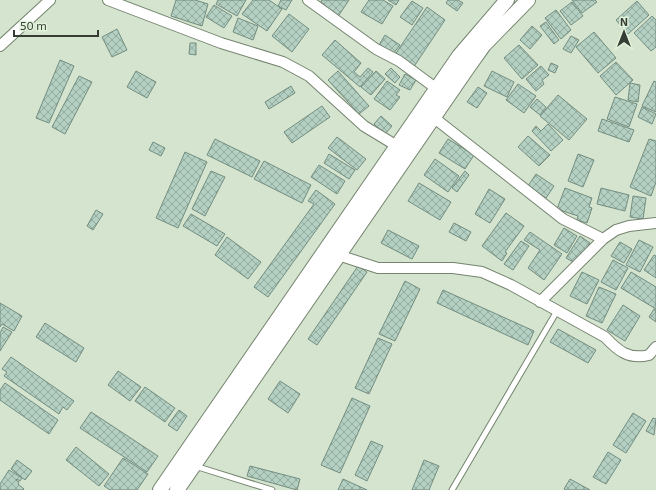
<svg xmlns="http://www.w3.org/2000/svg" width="656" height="490" viewBox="0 0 656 490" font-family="'Exo 2',sans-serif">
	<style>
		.building { fill: url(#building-cross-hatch); stroke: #738d80 }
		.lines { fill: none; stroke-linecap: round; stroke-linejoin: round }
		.service-casing { stroke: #75846f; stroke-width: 7 }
		.minor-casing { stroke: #75846f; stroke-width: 12 }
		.secondary-casing { stroke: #75846f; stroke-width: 16 }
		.service { stroke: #fff; stroke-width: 5 }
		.minor { stroke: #fff; stroke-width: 10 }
		.secondary { stroke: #fff; stroke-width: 14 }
	</style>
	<defs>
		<pattern id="building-cross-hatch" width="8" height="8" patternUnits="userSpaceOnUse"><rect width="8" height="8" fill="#b4d0c2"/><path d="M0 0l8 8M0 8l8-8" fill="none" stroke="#93aa9e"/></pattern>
	</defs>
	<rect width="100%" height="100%" fill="#d4e4ce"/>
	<path class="building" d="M176 0H195L208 4 202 26 171 16Z
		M218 0H246L237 16 216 4Z
		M253 0H269L282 9 267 31 242 14Z
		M281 0H292L286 10 278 6Z
		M322 0H349L337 18 318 6Z
		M369 0H383L393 6 382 24 361 12Z
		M388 0H399L396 5Z
		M448 0H458L463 3 457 11 446 3Z
		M572 0H595L597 2 582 13Z
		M412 1 423 8 412 25 400 17Z
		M637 1 649 15 628 34 616 20Z
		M572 2 583 16 571 25 560 11Z
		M214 5 232 16 224 28 206 17Z
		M427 7 445 20 413 68 394 56Z
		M556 10 571 30 561 39 545 18Z
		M289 14 309 29 292 52 272 36Z
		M652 16 656 20V47L651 51 634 33Z
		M238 18 258 26 253 40 233 32Z
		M546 22 559 40 554 44 540 26Z
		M532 26 542 35 530 49 520 40Z
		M117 29 127 50 112 57 102 37Z
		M594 32 616 58 598 73 576 47Z
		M385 35 400 45 393 54 379 45Z
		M571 36 579 40 571 53 563 49Z
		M335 40 361 63 354 72 360 77 368 68 373 72 360 87 322 55Z
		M190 43H196V55L189 54Z
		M519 45 538 65 522 79 504 58Z
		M60 60 74 66 49 123 36 118Z
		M616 62 633 80 616 95 600 76Z
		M551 63 558 66 555 73 548 70Z
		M541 66 549 75 542 80 544 84 536 91 526 79Z
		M391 68 400 77 395 83 385 74Z
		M136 71 156 82 147 98 127 87Z
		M338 71 369 106 359 114 328 80Z
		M376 71 385 79 371 95 361 87Z
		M492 71 514 82 507 97 484 86Z
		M405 74 416 80 410 90 399 85Z
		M79 76 92 82 65 134 52 127Z
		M387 81 400 90 396 95 400 97 390 110 374 99Z
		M654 81 656 82V112L642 106Z
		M630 83 640 85 638 102 628 100Z
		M518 84 536 96 524 113 506 100Z
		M291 86 295 93 269 109 265 102Z
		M478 87 487 93 477 108 467 102Z
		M558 95 587 119 569 140 540 116Z
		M615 97 637 104 629 127 607 119Z
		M537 99 546 107 540 115 530 107Z
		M322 106 330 117 292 143 284 132Z
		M642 107 656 114 652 124 638 117Z
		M381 116 392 126 385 134 374 124Z
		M602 119 634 130 629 142 598 131Z
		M548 124 563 140 551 151 532 131 536 126 541 131Z
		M528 136 550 155 539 166 518 147Z
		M337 137 366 159 357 170 328 148Z
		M215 139 260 161 252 177 207 155Z
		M448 139 474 155 465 169 439 153Z
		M649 139 656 141V182L651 196 630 187Z
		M153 142 165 148 161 156 149 150Z
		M185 152 207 162 178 228 156 218Z
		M329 154 355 170 349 179 324 163Z
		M578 154 594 160 583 187 568 181Z
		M435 159 459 176 448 192 424 175Z
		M264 161 311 185 302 203 254 179Z
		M319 165 345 181 337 194 311 177Z
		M211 171 225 177 205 216 192 209Z
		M465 171 469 175 457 192 452 188Z
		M536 174 554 186 546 198 528 186Z
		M419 183 451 202 440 220 408 201Z
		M565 188 592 198 589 207 592 208 587 223 577 220 578 216 557 209Z
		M601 188 629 195 625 211 597 204Z
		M489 189 505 199 490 223 475 214Z
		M316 190 335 204 268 297 254 287 314 204 308 201Z
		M633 196 646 198 643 219 630 217Z
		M96 210 103 214 93 230 87 226Z
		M506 213 524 226 505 252 507 253 502 261 482 246Z
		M191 214 225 234 217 246 183 226Z
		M454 223 471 232 466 241 449 232Z
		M564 228 577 236 567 253 554 245Z
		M388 230 419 246 412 259 381 243Z
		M530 232 562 254 544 280 528 268 540 250 524 240Z
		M580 236 590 243 577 264 566 258Z
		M227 237 261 262 248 279 215 255Z
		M639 240 653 247 640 272 626 265Z
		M521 241 529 246 513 270 504 264Z
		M620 242 632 249 624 263 611 256Z
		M654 255 656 256V278L644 270Z
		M613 260 628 268 616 290 601 282Z
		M358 266 367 272 317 345 308 339Z
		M582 272 599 280 587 304 570 296Z
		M631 272 656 287V309L621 288Z
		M405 281 420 289 395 341 379 334Z
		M599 287 616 294 602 323 586 316Z
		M443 290 534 331 528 345 437 303Z
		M0 303 22 316 14 331 2 324 0 327Z
		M623 305 640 316 625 341 607 330Z
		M654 309 656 310V322L649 317Z
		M45 323 84 348 76 362 36 337Z
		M3 327 12 332 0 351V333Z
		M558 329 596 350 588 363 550 342Z
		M378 338 392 344 369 394 355 388Z
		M11 357 74 401 67 410 63 407 59 414 4 376 7 372 2 369Z
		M118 371 141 387 130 401 108 385Z
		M280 381 300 394 288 413 268 399Z
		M5 383 58 420 49 434 0 400V390Z
		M145 387 175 408 165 422 135 401Z
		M352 398 370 406 340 473 321 465Z
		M179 410 187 416 177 431 168 425Z
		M91 412 158 456 147 472 80 428Z
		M633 413 646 421 626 453 613 445Z
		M653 418 656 419 654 435 646 431Z
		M371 441 383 446 367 481 355 475Z
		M76 447 109 474 99 486 66 460Z
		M608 452 621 460 606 484 593 477Z
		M123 458 148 474 137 490H110L104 486Z
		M17 460 32 471 25 480 11 469Z
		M424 460 439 466 429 490H412Z
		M250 466 300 479 297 490 247 476Z
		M9 470 22 478 20 481 17 479 16 480 19 482 18 484 24 489 23 490H0V484Z
		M343 479 367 490H338Z
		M570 479 590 490H566L564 489Z"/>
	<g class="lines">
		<defs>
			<path id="service" d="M195 466 272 490
				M452 490 557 311"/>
			<path id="minor" d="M108 0 221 43 283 62 309 76 364 126 397 146
				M308 0 376 49 399 61 437 89
				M0 46 50 0
				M433 117 563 219 603 239
				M338 255 378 268H453L482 272 511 285 605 337C618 351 629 360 649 355L656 347
				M540 302 603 239 616 230 629 226 656 223"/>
			<path id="secondary" d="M160 490 459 56 507 0
				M177 490 469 66 484 45 528 0"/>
		</defs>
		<use href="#service" class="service-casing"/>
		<use href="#minor" class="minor-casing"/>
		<use href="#secondary" class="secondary-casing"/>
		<use href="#service" class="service"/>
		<use href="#minor" class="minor"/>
		<use href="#secondary" class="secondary"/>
	</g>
	<g transform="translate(624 32)" stroke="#e1f2db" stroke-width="3" paint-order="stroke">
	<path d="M0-3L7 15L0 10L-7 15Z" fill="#363d34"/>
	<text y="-6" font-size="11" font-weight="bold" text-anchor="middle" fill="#363d34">N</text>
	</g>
	<path d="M14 30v6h84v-6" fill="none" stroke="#363d34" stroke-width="2"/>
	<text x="20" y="30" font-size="12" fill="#363d34" stroke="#e1f2db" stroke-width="3" paint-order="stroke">50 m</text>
</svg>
